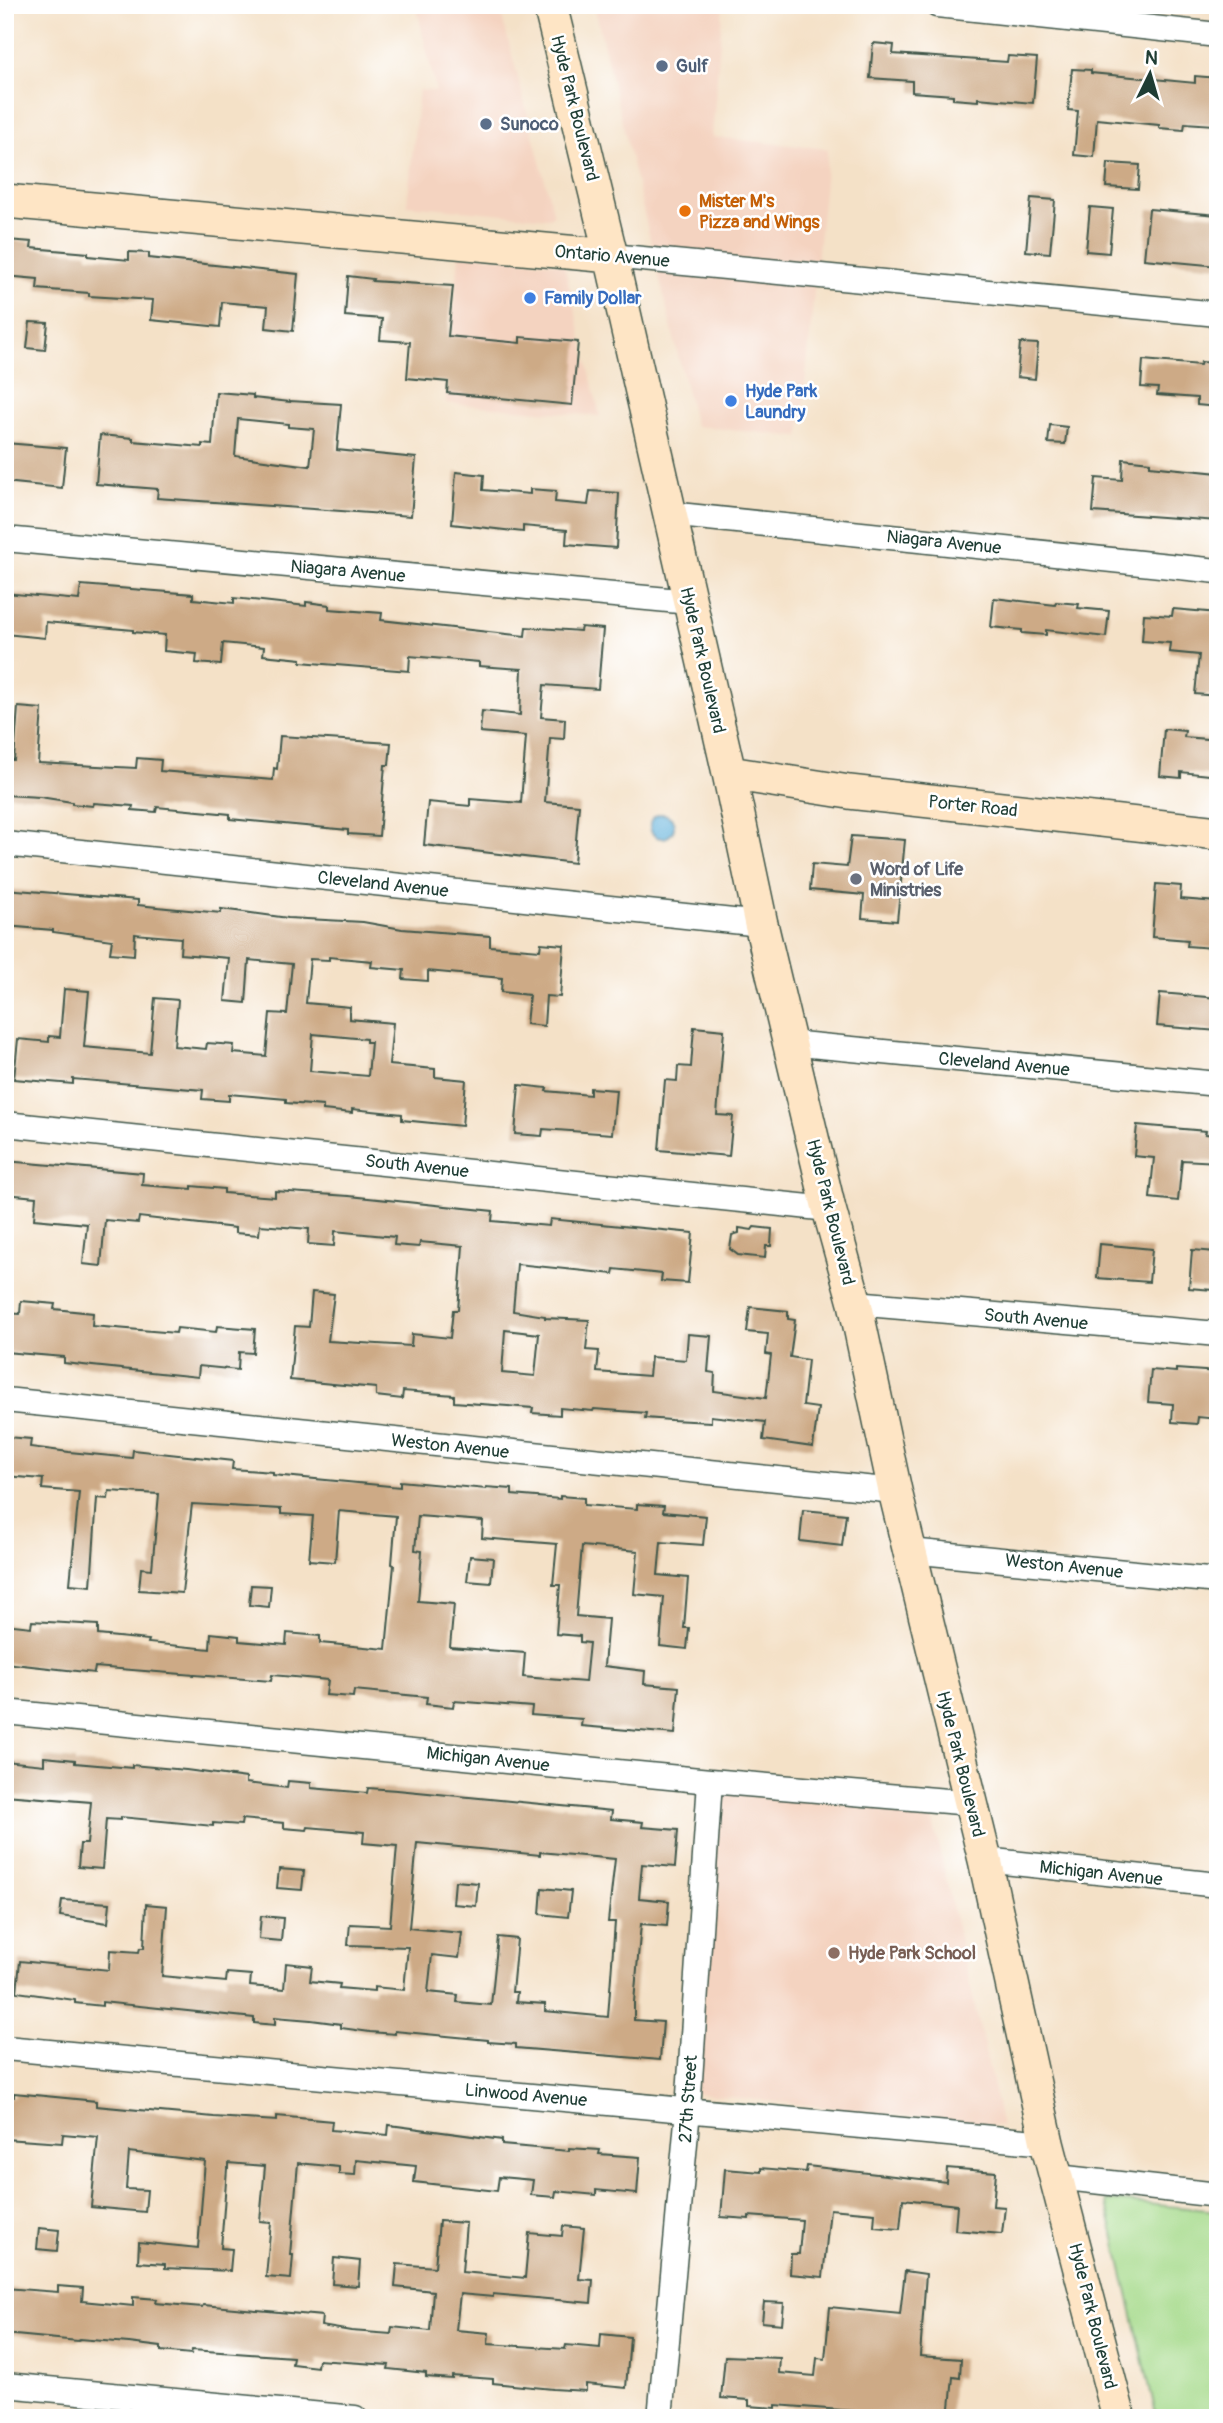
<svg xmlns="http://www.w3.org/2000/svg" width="1223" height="2423" viewBox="0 0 1223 2423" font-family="Pangolin,sans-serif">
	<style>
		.built { fill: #f4d3c0 }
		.green { fill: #a5da8a; stroke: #628c5f; stroke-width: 2 }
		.water { fill: #5fb0da; stroke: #3f7687; stroke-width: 2 }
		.building { fill: #cdaa86; fill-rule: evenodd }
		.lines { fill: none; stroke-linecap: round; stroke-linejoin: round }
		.street-casing { stroke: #3f564a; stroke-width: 27 }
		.secondary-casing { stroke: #3f564a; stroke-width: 36 }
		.street { stroke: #fff; stroke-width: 24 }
		.secondary { stroke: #fee5c5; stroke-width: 33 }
		.service-dot { fill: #5c6f8a; stroke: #fff; stroke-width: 2.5 }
		.food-dot { fill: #e8710a; stroke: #fff; stroke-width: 2.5 }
		.shop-dot { fill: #3f7fe0; stroke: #fff; stroke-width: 2.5 }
		.worship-dot { fill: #6b7280; stroke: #fff; stroke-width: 2.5 }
		.education-dot { fill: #8d6e63; stroke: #fff; stroke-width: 2.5 }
		.labels { text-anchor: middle; stroke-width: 5; stroke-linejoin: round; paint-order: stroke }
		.service-label { font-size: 18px; font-weight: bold; fill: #4e5e75; stroke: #fff; text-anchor: start }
		.street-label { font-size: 18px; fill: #1f3d34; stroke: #fff }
		.food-label { font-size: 18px; font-weight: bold; fill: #c56008; stroke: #fff; text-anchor: start }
		.shop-label { font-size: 18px; font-weight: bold; fill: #366cbe; stroke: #fff; text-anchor: start }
		.worship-label { font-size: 18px; font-weight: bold; fill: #5b616d; stroke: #fff; text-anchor: start }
		.education-label { font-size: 18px; font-weight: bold; fill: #785e54; stroke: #fff; text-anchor: start }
	</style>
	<rect width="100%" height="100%" fill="#fff"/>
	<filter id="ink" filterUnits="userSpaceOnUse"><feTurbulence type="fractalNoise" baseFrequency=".0143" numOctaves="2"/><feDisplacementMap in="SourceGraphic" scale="14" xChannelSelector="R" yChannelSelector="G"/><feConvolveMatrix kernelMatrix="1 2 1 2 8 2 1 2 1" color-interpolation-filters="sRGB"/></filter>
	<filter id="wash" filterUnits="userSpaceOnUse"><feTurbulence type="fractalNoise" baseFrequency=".00686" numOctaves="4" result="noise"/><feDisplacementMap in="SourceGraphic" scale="28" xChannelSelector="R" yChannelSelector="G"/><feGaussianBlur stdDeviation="1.57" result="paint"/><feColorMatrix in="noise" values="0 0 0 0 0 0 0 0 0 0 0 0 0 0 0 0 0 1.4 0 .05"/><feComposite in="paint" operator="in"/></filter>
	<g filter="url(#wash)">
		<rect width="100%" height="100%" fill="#f4e1c7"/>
		<path class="built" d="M416 5H499L554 215 549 218 407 205 419 90 436 91Z
			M594 5H723L712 137 828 149 800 437 695 426Z
			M459 254 564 264 600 416 446 403Z
			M720 1793 931 1813 1002 2126 694 2093Z"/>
		<path class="green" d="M1106 2200 1218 2211V2418H1157Z"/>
		<path class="water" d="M650 826a12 12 0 1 1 24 0a12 12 0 1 1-24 0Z"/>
		<g id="blocks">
			<path class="building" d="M873 43 894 45 893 54 1007 62 1008 56 1037 58 1033 103 978 98V101L953 99V95L912 92V81L870 78Z
				M1072 69 1091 70V73L1195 83V76L1218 78 1214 125 1185 123 1184 130 1159 128V125L1097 119 1094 157 1074 155 1078 111 1068 110Z
				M1108 163 1140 165 1138 189 1106 187Z
				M1031 198 1055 200 1050 253 1026 251Z
				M1090 207 1113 209 1109 253 1086 251Z
				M1149 209 1218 215V266L1144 259Z
				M7 240 32 242 31 248 88 253V256L129 260V252L149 253V258L298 274 293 331 266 328 268 306 222 302 220 327 151 320 153 300 89 296V293L37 289 38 279 5 276Z
				M348 276 373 279 372 281 453 286 448 336 520 343V337L578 342 572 405 447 393 448 382 407 378 410 342 380 340 382 319 345 316Z
				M30 322 48 323 45 350 27 348Z
				M1020 343 1038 344 1035 379 1017 377Z
				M1143 360 1200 365 1201 362 1218 363V407L1197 405V398L1157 395 1158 388 1141 387Z
				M216 392 253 395V398L290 402V401L341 404 337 450 416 458 411 516 157 498 158 489 96 484 100 435 133 438V441L202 447V444L212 445ZM238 419 288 424V427L314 429 310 466 235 456Z
				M1050 425 1067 427 1065 444 1048 443Z
				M5 443 66 448 62 488 5 482Z
				M1123 459 1150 462V466L1218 473V521L1093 512 1096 478 1122 480Z
				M456 472 484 475 483 490 530 494V489L556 491 555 502 588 505 590 491 619 493 616 548 566 544 567 530 523 526V532L452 524Z
				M81 585 193 594V599L234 603V598L306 606V602L329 605V609L382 613 381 620 525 636 526 627 580 631 581 627 603 629 598 689 544 685 541 717 565 719 564 739 550 738 545 802 579 805 574 863 424 845 428 802 470 806V799L521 803 526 736 480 732 482 711 520 715 522 669 479 666V662L410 656 409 671 324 664 301 662V659L263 655 264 647 223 643 221 665 196 663 197 654 164 651 165 635 133 632V630L46 622 45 638 5 634V593L79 600Z
				M994 598 1055 605 1056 602 1079 604 1078 608 1109 611 1106 637 1046 630V635L1022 633V630L991 627Z
				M1173 609 1218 613 1217 696 1195 694 1199 655 1169 652 1170 643 1142 641 1144 614 1172 616Z
				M18 707 42 709 38 763 136 768 137 758 161 760 160 771 273 780 274 768 277 769 280 736 391 743 389 765H385L379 836 348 834V830L230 819V814L157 807 156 812 132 810 133 806 94 803 93 806 72 804V802L40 797 5 795 8 760H14Z
				M1164 729 1185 731 1184 737 1218 740V776L1181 772V778L1160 776Z
				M851 836 905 840 897 921 862 918 864 895 810 890 812 864 847 867Z
				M1156 884 1181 886 1180 899 1217 902 1213 948 1187 946 1188 940 1152 937Z
				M5 889 138 900V905L167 908 221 913V909L288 918 363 922 402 929 490 936V946L540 950 541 943 564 945 560 997 546 996 544 1026 526 1024 529 995 501 992 502 978 428 971V981L403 979 404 970 371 967 372 961 329 957V960L310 959 306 1003 350 1007 349 1019 393 1023 389 1065 435 1069V1077L466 1080 462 1126 402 1120V1114L352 1109V1113L323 1110V1106L286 1103V1099L229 1094V1101L202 1099 203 1090 73 1079V1084L14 1079 18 1039 49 1042V1036L60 1037 64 989 89 991 84 1047 150 1053 155 998 178 1000 174 1046 206 1049 207 1043 234 1045 233 1053 266 1056 270 1013 287 1014 292 964 249 960 246 1003 225 1001 229 958 180 954 181 938 135 934 134 955 110 953 112 940 53 932V930L5 926ZM313 1034 366 1039V1042H371L368 1076 310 1071Z
				M1160 993 1218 998V1031L1157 1026Z
				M694 1027 724 1030 717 1115 733 1116 729 1156 659 1150 665 1080 677 1081 678 1066 691 1067Z
				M519 1085 547 1088 546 1091 590 1095V1088L616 1090 612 1134 543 1129 542 1136 515 1134Z
				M1137 1125 1206 1131 1205 1134 1218 1135V1162L1182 1160 1178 1201 1150 1198 1154 1158 1134 1156Z
				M5 1161 143 1173 142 1185 192 1189V1186L224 1189V1193L275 1197V1191L349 1196 493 1211 492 1221 549 1226 550 1219 693 1233 688 1283 661 1281 662 1274 614 1269 613 1274 517 1264 513 1311 545 1316V1318L589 1320 586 1350 599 1351 597 1372 649 1376 651 1357 686 1360 688 1334 711 1336 708 1372 715 1373 714 1391 766 1398 771 1355 766 1354 768 1334 747 1332 750 1307 788 1311V1319L795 1320 790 1357 808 1360 803 1406 818 1408 813 1447 763 1440 765 1422 711 1416V1422L671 1420 645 1418 646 1413 594 1409 593 1411 560 1408V1415L532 1413 533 1408 454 1402V1395L403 1391 402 1399 376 1396V1388L290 1380 295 1326 309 1327 312 1292 334 1294 328 1341 411 1346 412 1334 450 1338 453 1310H458L463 1246 420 1242 419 1247 394 1245 395 1237 335 1231 334 1246 308 1244 309 1229 260 1225 259 1235 235 1233V1228L139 1217 138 1223 105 1220 101 1266 83 1264 87 1224 34 1219 36 1197 5 1194ZM505 1330 539 1334 535 1376 502 1373Z
				M754 1227 772 1229 771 1246H766L765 1258 738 1255 730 1249 732 1235 739 1233V1228L752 1230Z
				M1100 1244 1152 1249 1149 1282 1097 1278Z
				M1192 1250 1216 1252 1213 1290 1189 1288Z
				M21 1301 55 1304 54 1309 93 1313 92 1326 176 1333 177 1328 216 1332 217 1326 255 1329 253 1353 239 1352 238 1370 199 1366 198 1377 64 1363V1357L5 1352V1313L20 1314Z
				M1176 1369 1218 1372V1419L1198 1417 1197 1424 1172 1422 1173 1404 1148 1402 1151 1370 1176 1372Z
				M7 1437 31 1439 30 1447 69 1452 132 1458 133 1450 233 1461 232 1469 273 1472V1475L400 1487V1481L486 1489V1487L512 1489V1495L560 1499V1496L584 1498V1505L637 1509V1504L664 1506 663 1512 706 1516 703 1545 661 1542 658 1575 688 1578 684 1628H689L687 1649 660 1646 664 1597 634 1594 638 1551 582 1546 576 1616 608 1619 604 1666 645 1671 644 1684 679 1687 675 1734 581 1726 582 1719 531 1715 532 1707 454 1701 453 1707 426 1704 427 1697 354 1690 353 1697 326 1695 328 1680 272 1675 271 1681 95 1667 94 1673 5 1663V1624L31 1627 32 1621 98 1625V1635L149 1640 148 1643 210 1649 211 1633 239 1636V1641L286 1645 287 1633 320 1636V1643L386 1649 394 1565 392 1564 396 1516 339 1511 335 1562 309 1560 313 1516 281 1514V1509L192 1504 182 1593 139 1590 141 1568 152 1569 159 1494 109 1491 108 1499 97 1498 91 1586 70 1584 79 1492 42 1489 43 1479 5 1476ZM418 1516 483 1521 482 1538 557 1544 553 1585H560L556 1634 580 1636V1642L589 1643 585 1682 523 1677 525 1653 450 1647 454 1604 418 1601 422 1551 415 1550Z
				M803 1510 846 1514 842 1546 800 1541Z
				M470 1556 493 1558 491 1583 467 1581Z
				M251 1585 271 1586 269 1607 249 1605Z
				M44 1757 75 1760V1763L132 1768V1765L186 1770 246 1778V1783L287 1788 288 1781 311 1783V1788L367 1793 368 1788 397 1790 612 1811 611 1819 643 1822 642 1827 678 1830 675 1867 642 1864 639 1898 669 1901 667 1926 641 1924 634 2002V2020L663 2022 660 2060 516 2048V2044L488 2042V2040L395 2031V2034L370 2032 341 2028V2024L311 2020 275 2017V2025L254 2023V2018L102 2002V2006L75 2003V2000L17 1992 20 1961 109 1970 110 1950 139 1952 140 1948H144L146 1904 167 1906 162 1976 226 1982 227 1973 251 1975 250 1986 284 1989 286 1963 312 1966 310 1981 340 1984 339 1988 374 1991V1987L404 1990 408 1947 348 1945 350 1924 390 1926 397 1846 363 1843 364 1832 308 1827 307 1830 284 1828V1823L242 1819 241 1825 213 1823V1826L121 1817V1820L106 1819 102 1869 78 1867 80 1844H87L91 1802 5 1795V1761L44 1765ZM417 1843 540 1855V1852L615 1859 608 1922H615L608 2017 545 2011V2004L516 2002 517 1992H512L517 1939 498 1937 491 2005 457 2002 458 1995 428 1992 432 1955 459 1958 462 1933 409 1928Z
				M279 1869 304 1871 302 1890 277 1888Z
				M455 1881 478 1883 476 1906 453 1904Z
				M542 1888 571 1891 568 1917 540 1914Z
				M62 1900 110 1903 108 1923 60 1916Z
				M261 1916 283 1918 281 1941 259 1939Z
				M14 2093 96 2101V2106L214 2117 277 2121V2116L332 2121 331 2130 388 2135 389 2125 502 2140V2145L569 2151V2148L600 2150 599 2154 640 2157 637 2194 596 2190V2195L556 2191 555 2197 531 2195 533 2180 499 2177 497 2191 414 2182 416 2166 356 2160 355 2175 339 2174V2167L298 2163 290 2255H293L291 2279 266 2277 271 2222 260 2221 265 2166 229 2163V2168H227L221 2248 232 2249 230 2271 165 2268V2264L138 2262 139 2242 198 2248 205 2161 129 2152 126 2189 147 2190 145 2212 91 2207 98 2137 63 2134 62 2143 5 2139V2096L14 2097Z
				M807 2166 946 2182 947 2168 996 2172 993 2206 1005 2207 1002 2234 955 2230 957 2205 903 2199 900 2229 874 2227 875 2213 830 2209 823 2277 790 2274 791 2254H799L802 2220 749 2216V2219L721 2217 725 2169 761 2172V2168L806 2172Z
				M439 2221 466 2223 462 2272 525 2278 529 2233 562 2236 563 2226 584 2228 579 2279 593 2280 591 2303 493 2294V2297L460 2294 456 2330 489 2333 488 2344 565 2349 566 2345 600 2348 601 2334 630 2337 626 2388 586 2384V2391L553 2389 493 2383V2379L452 2376V2379L426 2377V2373L388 2369 389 2365 318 2360 317 2367 292 2364 293 2357 192 2350 191 2354 161 2351V2347L129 2343 79 2339 78 2341 5 2334V2288L58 2292V2286L83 2288 82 2301 133 2306V2297L157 2299 156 2303 202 2307 203 2305 322 2316 321 2326 351 2331 391 2334 392 2327 430 2331 433 2291 395 2287 397 2264 435 2267Z
				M39 2228 59 2230 57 2251 37 2249Z
				M334 2258 360 2261 358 2286 332 2284Z
				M905 2271 926 2274 920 2356 961 2359 960 2378 953 2377 949 2418 881 2414 880 2418 854 2416V2411L776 2405V2408L749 2406V2400L721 2398 725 2356 780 2358 779 2373 815 2376 817 2358 825 2359 830 2307 900 2314Z
				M764 2302 784 2303 782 2324 762 2322Z"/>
		</g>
	</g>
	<g filter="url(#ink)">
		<use href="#blocks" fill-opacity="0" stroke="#3f564a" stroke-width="2"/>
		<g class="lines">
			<defs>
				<path id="street" d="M937 5 1218 35
					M611 256 1218 314
					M669 514 1218 571
					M5 539 690 602
					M5 844 761 924
					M789 1043 1218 1084
					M5 1124 829 1209
					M855 1303 1218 1334
					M5 1400 895 1491
					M910 1551 1218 1581
					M5 1712 710 1781 971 1803
					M985 1860 1218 1885
					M5 2048 1047 2143
					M1057 2177 1218 2195
					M5 2385 355 2418
					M660 2418 688 2110 710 1781"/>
				<path id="secondary" d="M550 5 611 256 729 773 761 924 829 1209 855 1303 895 1491 985 1860 1047 2143 1119 2418
					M5 201 611 256
					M729 773 849 792 1218 833"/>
			</defs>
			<use href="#street" class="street-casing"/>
			<use href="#secondary" class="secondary-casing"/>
			<use href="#street" class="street"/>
			<use href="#secondary" class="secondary"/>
		</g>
	</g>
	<g class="service-dot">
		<circle cx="662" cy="66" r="7"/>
		<circle cx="486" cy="124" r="7"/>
	</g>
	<circle class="food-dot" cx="685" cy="211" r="7"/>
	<g class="shop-dot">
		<circle cx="530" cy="298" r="7"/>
		<circle cx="731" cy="401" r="7"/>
	</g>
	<circle class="worship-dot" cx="856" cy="879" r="7"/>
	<circle class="education-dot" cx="834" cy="1953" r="7"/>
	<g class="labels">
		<g class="service-label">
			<text x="676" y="72">Gulf</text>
			<text x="500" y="130">Sunoco</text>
		</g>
		<g class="street-label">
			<text transform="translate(575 108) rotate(76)" y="6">Hyde Park Boulevard</text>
			<text transform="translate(612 256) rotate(5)" y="6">Ontario Avenue</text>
			<text transform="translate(944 542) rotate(6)" y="6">Niagara Avenue</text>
			<text transform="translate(348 571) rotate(5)" y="6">Niagara Avenue</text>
			<text transform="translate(703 660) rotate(77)" y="6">Hyde Park Boulevard</text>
			<text transform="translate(973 806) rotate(6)" y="6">Porter Road</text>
			<text transform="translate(383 884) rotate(6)" y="6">Cleveland Avenue</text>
			<text transform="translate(1004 1064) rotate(5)" y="6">Cleveland Avenue</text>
			<text transform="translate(417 1166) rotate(6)" y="6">South Avenue</text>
			<text transform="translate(831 1212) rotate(76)" y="6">Hyde Park Boulevard</text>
			<text transform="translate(1036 1319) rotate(5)" y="6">South Avenue</text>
			<text transform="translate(450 1446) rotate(6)" y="6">Weston Avenue</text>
			<text transform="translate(1064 1566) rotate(6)" y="6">Weston Avenue</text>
			<text transform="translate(488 1759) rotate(6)" y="6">Michigan Avenue</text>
			<text transform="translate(961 1764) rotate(76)" y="6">Hyde Park Boulevard</text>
			<text transform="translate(1101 1873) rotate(6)" y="6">Michigan Avenue</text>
			<text transform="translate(526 2095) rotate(5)" y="6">Linwood Avenue</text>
			<text transform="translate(688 2099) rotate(-86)" y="6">27th Street</text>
			<text transform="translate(1093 2316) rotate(76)" y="6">Hyde Park Boulevard</text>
		</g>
		<g class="food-label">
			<text x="699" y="207">Mister M's<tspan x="699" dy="21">Pizza and Wings</tspan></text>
		</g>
		<g class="shop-label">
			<text x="544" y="304">Family Dollar</text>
			<text x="745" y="397">Hyde Park<tspan x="745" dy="21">Laundry</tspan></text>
		</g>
		<g class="worship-label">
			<text x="870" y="875">Word of Life<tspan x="870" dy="21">Ministries</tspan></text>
		</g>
		<g class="education-label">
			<text x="848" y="1959">Hyde Park School</text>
		</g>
	</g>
	<rect width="1223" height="2423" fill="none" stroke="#fff" stroke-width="28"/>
	<g transform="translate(1150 74) rotate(5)" stroke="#ffffff" stroke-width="5" paint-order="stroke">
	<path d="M0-5L12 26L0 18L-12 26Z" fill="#1f3d34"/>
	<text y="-10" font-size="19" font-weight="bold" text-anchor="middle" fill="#1f3d34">N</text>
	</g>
</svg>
